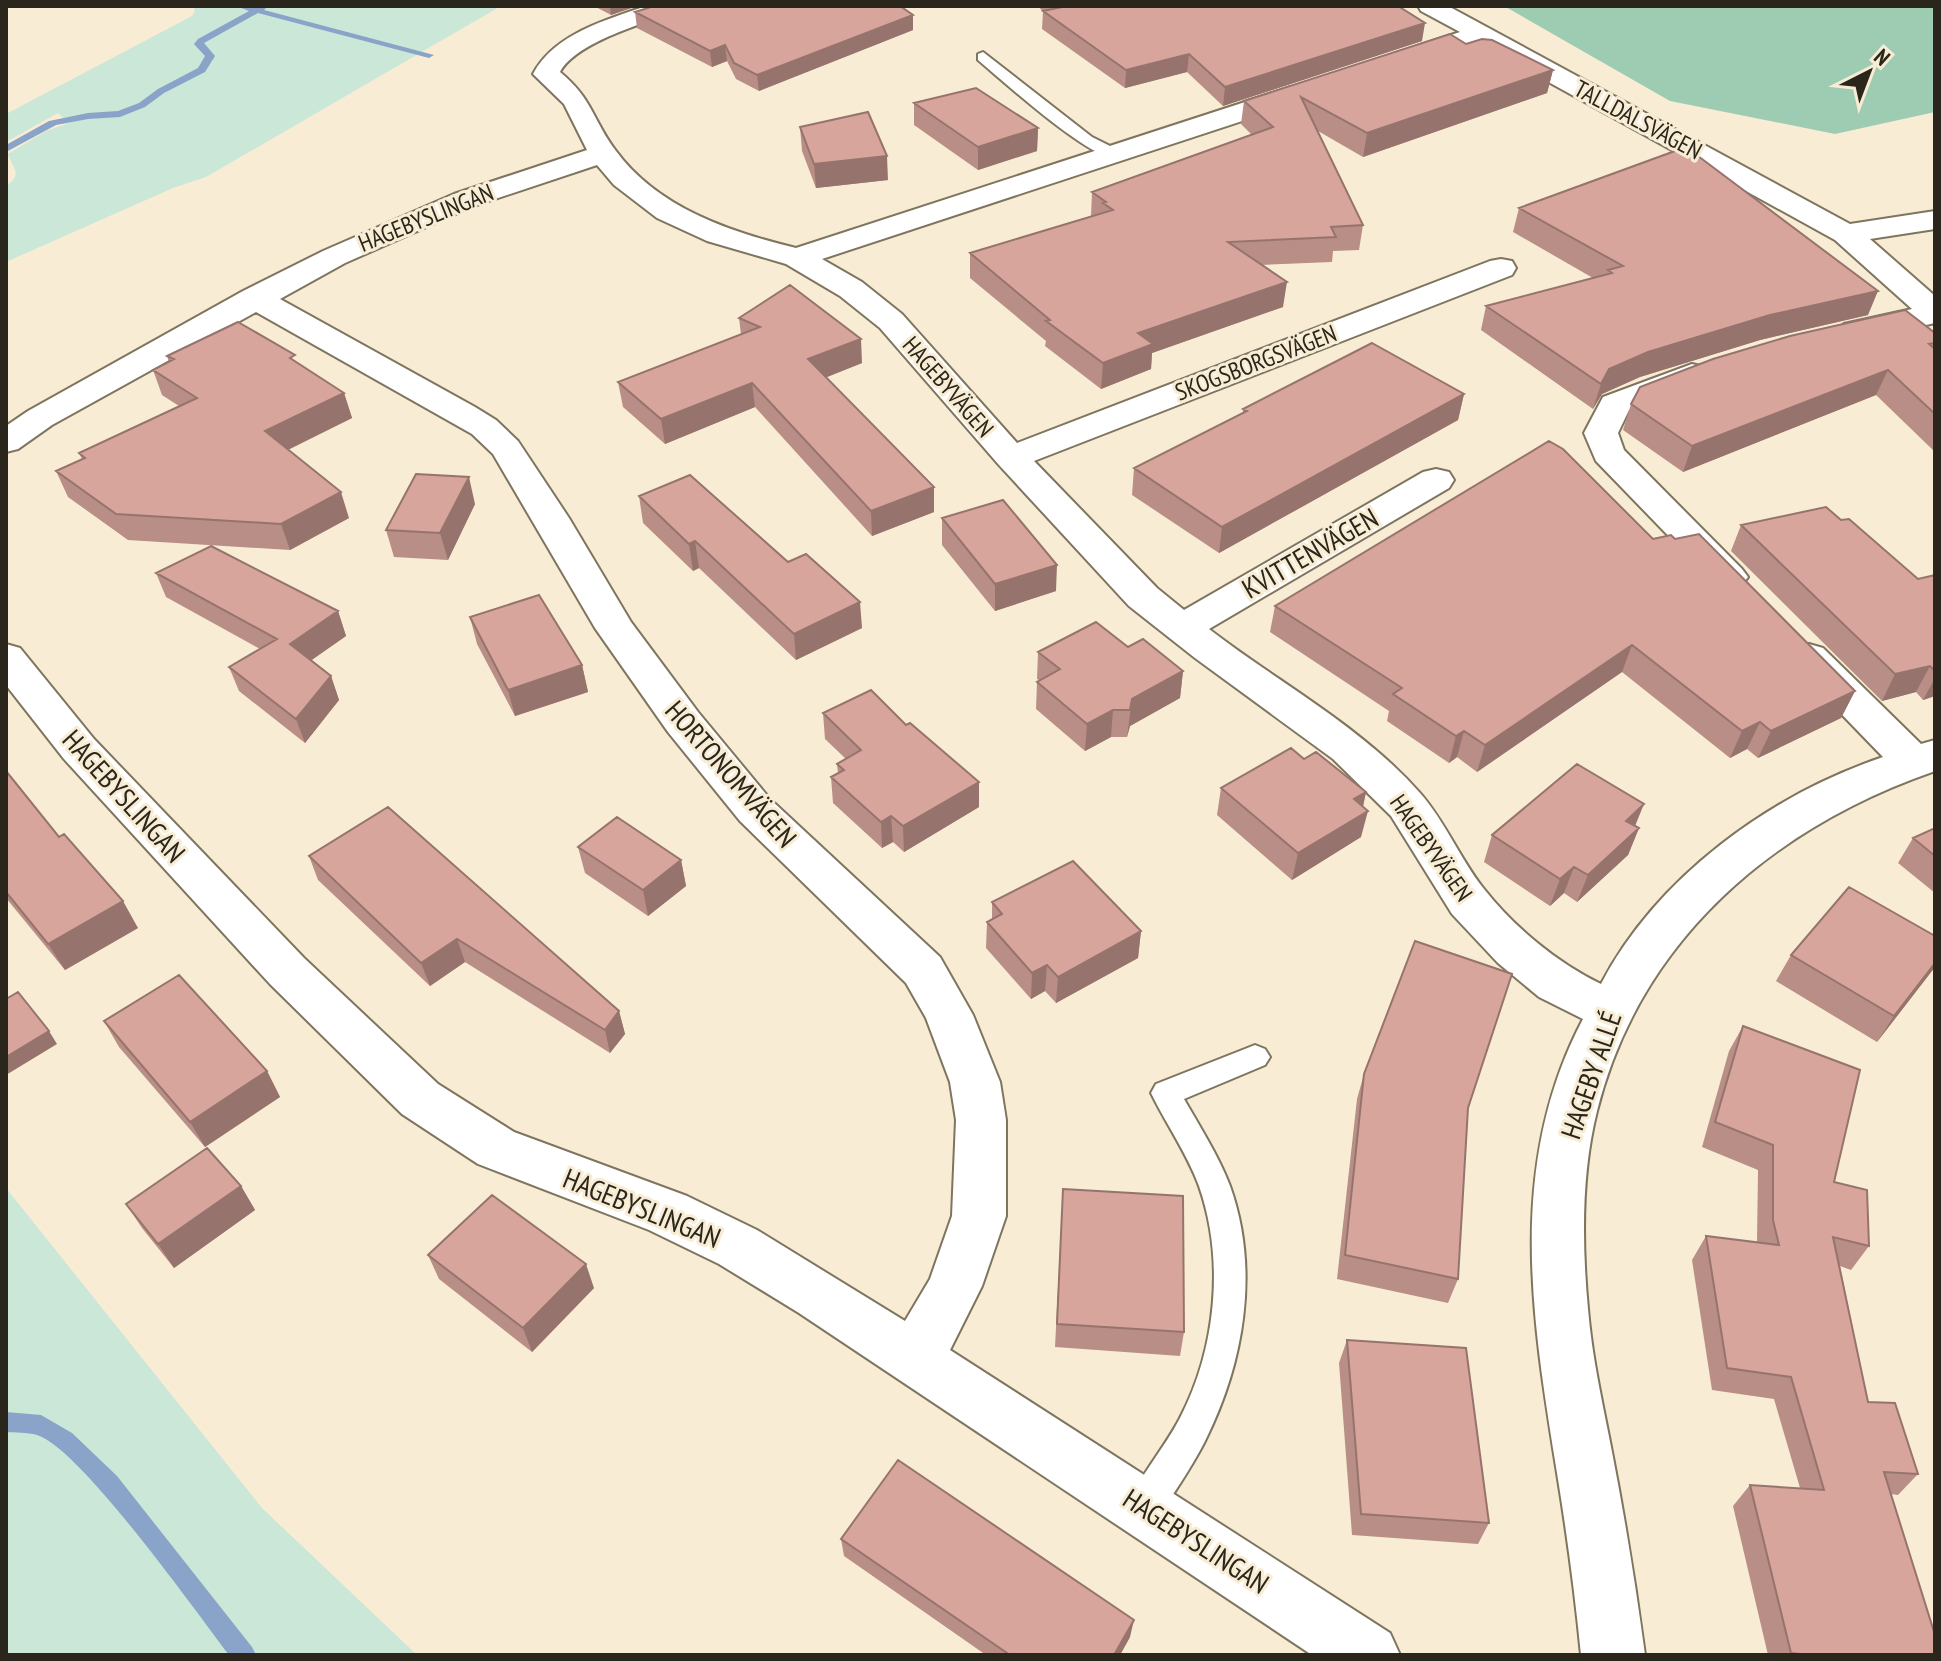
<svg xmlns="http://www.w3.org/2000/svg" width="1941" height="1661" viewBox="0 0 1941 1661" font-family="'PT Sans Narrow',sans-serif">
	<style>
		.green { fill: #cae7d7 }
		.forest { fill: #9dccb3 }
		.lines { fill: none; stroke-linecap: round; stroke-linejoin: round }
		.stream { fill: #8aa3c8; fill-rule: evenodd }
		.lane-casing { stroke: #7f755f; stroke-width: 4 }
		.street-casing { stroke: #7f755f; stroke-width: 4 }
		.lane { fill: #fff; fill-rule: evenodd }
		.street { fill: #fff; fill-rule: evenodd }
		.wall { fill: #b98e86 }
		.shaded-wall { fill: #96746d }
		.building { fill: #d7a59c; stroke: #96746d; stroke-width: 2 }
		.labels { text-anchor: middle; stroke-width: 6; stroke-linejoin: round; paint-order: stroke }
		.far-street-label { font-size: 24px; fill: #2a261c; stroke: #f8edd4 }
		.street-label { font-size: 28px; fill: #2a261c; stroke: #f8edd4 }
	</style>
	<rect width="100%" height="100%" fill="#f8edd4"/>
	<path class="green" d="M193 6H501L206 177 173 188 6 262V186C24 174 12 167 8 154L46 131 69 123 58 113 6 142V114L192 16 195 11Z
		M6 1188 262 1508 417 1655H6Z"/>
	<path class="forest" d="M1504 6H1935V112L1835 134 1670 101Z"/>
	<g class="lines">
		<path class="stream" d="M236 6H268L264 10 434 55 429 58 258 13 204 43 215 56 205 72 164 93 145 107 120 117 88 119 56 125 6 152V145L49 121 88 113 118 111 139 103 158 89 198 68 205 56 194 44 198 39 249 11Z
			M6 1412 41 1415 72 1433 117 1476 252 1647 256 1655H229C197 1613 79 1447 37 1435 27 1432 15 1433 6 1432Z"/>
		<defs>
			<path id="lane" d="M983 52 1092 137 1118 150 1120 154 1118 158C1093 163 1001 79 978 60V54Z
				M1255 1045 1265 1049 1270 1057 1265 1065 1184 1099C1200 1127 1218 1155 1230 1186 1260 1270 1244 1363 1205 1441 1191 1469 1173 1493 1157 1520L1144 1525 1131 1520 1126 1507C1140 1475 1164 1449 1180 1418 1216 1349 1225 1260 1199 1186 1187 1153 1166 1124 1151 1093L1156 1084Z"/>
			<path id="street" d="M646 6H682L679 11C647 22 576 42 560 72 593 99 593 121 616 151 658 208 730 232 796 248L1291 87H1309L1313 93 1309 99 822 259 862 282 902 314 1017 443 1490 261 1501 259 1512 261 1516 268 1512 275 1034 461 1157 588 1184 610 1423 472 1436 469 1449 472 1454 480 1449 488 1209 629C1279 683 1361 726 1420 793 1445 821 1460 859 1484 889 1514 927 1557 963 1601 984 1657 877 1770 795 1883 757L1795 666 1789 657 1795 648 1809 644 1823 648 1921 744 1935 740V771C1773 827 1640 940 1597 1111 1581 1174 1582 1245 1588 1309 1592 1358 1603 1405 1612 1452 1625 1519 1636 1587 1645 1655H1581C1575 1594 1567 1534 1557 1473 1532 1318 1506 1165 1583 1019L1539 997 1498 963 1452 914 1391 816 1333 759 1195 658 1129 606 999 465 880 328 840 296 786 264 707 241 657 218 614 185 597 165 474 206 345 263 280 299 475 407 496 420 518 441 569 518 631 622 698 712 770 799 940 957 973 1015 1000 1082 1006 1120V1216L982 1286 950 1350 1390 1633 1400 1655H1312L799 1313 719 1264 649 1230 478 1164 402 1114 270 984 64 759 6 685V644L20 648 94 739 304 958 438 1084 514 1132 687 1196 757 1230 905 1321 930 1279 952 1216 956 1120 950 1082 926 1018 906 983 740 821 668 732 595 628 493 454 472 434 256 312 52 425 18 449 6 452V426L28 411 243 291 323 251 454 194 587 150 564 104 533 74C554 34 606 20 646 6Z
				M1418 6H1448L1850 224 1935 211V229L1870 239 1935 296V323L1855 341 1844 338 1839 331 1844 324 1912 309 1835 240 1478 43 1412 64H1394L1390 59 1394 54 1460 32 1421 11Z
				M1692 364 1704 367 1709 374 1704 381 1629 410 1618 433 1624 450 1742 569 1748 577 1742 585 1729 589 1716 585 1596 461 1584 433 1603 397Z"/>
		</defs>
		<use href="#lane" class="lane-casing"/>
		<use href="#street" class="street-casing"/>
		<use href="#lane" class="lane"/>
		<use href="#street" class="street"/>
	</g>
	<path class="wall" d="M594 6H637L611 15Z
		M1037 6H1398L1422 41 1223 106 1187 72 1125 88 1042 29 1043 11Z
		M635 12 913 15V30L759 91 736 79 727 61 712 67 637 28Z
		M1466 44 1553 70 1547 93 1363 157 1318 131 1363 225 1359 250 1333 251 1332 262 1261 265 1283 307 1152 353 1151 369 1101 389 1045 346 1046 341 970 278V253L1091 216 1092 192 1252 135 1241 124 1244 101Z
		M914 103 1038 128 1037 151 978 170 914 125Z
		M800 127 888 180 816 188 802 151Z
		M1519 208 1868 315 1760 340 1640 377 1602 394 1593 409 1481 330 1486 306 1593 278 1513 232Z
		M739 318 862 363 826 377 934 487V512L872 536 755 407 665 444 623 407 618 382 741 335Z
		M1935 333V452L1876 395 1683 472 1623 430 1631 404Z
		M167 356 298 363 344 393 352 418 288 450 349 518 290 550 128 540 68 497 56 471 82 459 79 453 179 406 162 395 153 370 169 362Z
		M1464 394 1458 420 1219 553 1132 495 1134 468 1243 413V409Z
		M639 496 862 628 796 660 699 568 693 571 643 523Z
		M475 504 448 560 394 557 386 530Z
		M942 518 1056 591 995 611 942 545Z
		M1841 520 1918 579 1935 575V696L1923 700 1916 692 1882 701 1731 551 1741 525Z
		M1653 539H1675L1855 691 1841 718 1758 758 1747 749 1730 758 1622 672 1477 772 1457 757 1449 763 1387 721 1389 711 1270 632 1275 606Z
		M156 573 338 611 346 636 311 660 331 676 339 700 305 743 239 691 229 667 260 649 166 597Z
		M470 617 582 665 588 692 515 716 477 644Z
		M1128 647 1183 671 1180 698 1130 726 1127 737H1111L1085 751 1036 709 1037 682 1039 680 1037 679 1038 652Z
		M823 713 906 725 979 782V807L904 852 893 842 882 848 833 803 831 777 838 773 837 764 846 759 825 739Z
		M1304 759 1366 792 1363 807 1361 837 1292 880 1217 815 1221 788Z
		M6 771 59 837 138 928 65 970 6 898Z
		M1635 826 1639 828 1628 855 1577 902 1564 893 1550 906 1484 862 1492 835Z
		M1935 828V893L1898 863 1913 838Z
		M578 847 681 860 686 886 648 916 585 873Z
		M309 856 619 1011 625 1034 610 1053 465 962 430 986 318 880Z
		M992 902 1141 931 1138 958 1056 1003 1045 991 1031 999 986 948 987 922 992 919Z
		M1935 936V967L1877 1042 1776 981 1791 955Z
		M104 1021 267 1071 280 1097 205 1147 119 1047Z
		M1743 1026 1834 1182 1869 1246 1851 1270 1840 1266 1868 1402 1918 1474 1898 1495 1891 1494 1935 1655H1768L1733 1506 1750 1485 1800 1488 1774 1399 1712 1390 1692 1260 1706 1236 1757 1242 1758 1170 1702 1147 1729 1051Z
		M1364 1074 1468 1108 1458 1279 1448 1303 1337 1279 1357 1099Z
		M241 1186 255 1210 174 1268 142 1228 126 1204Z
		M1063 1189 1184 1332 1180 1356 1055 1347Z
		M428 1255 594 1288 532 1352 439 1279Z
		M1347 1340 1489 1523 1478 1544 1352 1535 1339 1363Z
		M841 1539 1130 1637 1120 1655H986L844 1556Z"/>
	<path class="shaded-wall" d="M610 6H637L611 15Z
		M913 15V30L759 91 757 75Z
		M1425 23 1422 41 1223 106 1225 87Z
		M725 45 727 61 712 67 710 51Z
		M1189 54 1187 72 1125 88 1126 70Z
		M1553 70 1547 93 1363 157 1367 133Z
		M1038 128 1037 151 978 170V147Z
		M887 156 888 180 816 188 814 164Z
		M1287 282 1283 307 1152 353 1151 369 1101 389 1103 363 1138 333Z
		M1878 291 1868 315 1760 340 1640 377 1602 394 1593 409 1601 384 1609 369 1648 352 1770 315Z
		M861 339 862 363 810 384 808 359Z
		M1888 370 1876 395 1683 472 1692 446Z
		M752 383 755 407 665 444 661 419Z
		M344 393 352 418 273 457 265 431Z
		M1464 394 1458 420 1219 553 1222 527Z
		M469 477 475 504 448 560 440 533Z
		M934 487V512L872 536 871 511Z
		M341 492 349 518 290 550 281 524Z
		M695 541 699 568 693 571 689 544Z
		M1057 565 1056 591 995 611V584Z
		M860 602 862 628 796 660 794 634Z
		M338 611 346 636 299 669 290 644Z
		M1632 645 1622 672 1477 772 1485 745Z
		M582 665 588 692 515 716 508 690Z
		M1930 666 1916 692 1882 701 1895 674Z
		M1183 671 1180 698 1130 726 1127 737 1132 699Z
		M331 676 339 700 305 743 296 719Z
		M1935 678V696L1923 700Z
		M1855 691 1841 718 1758 758 1771 731Z
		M1113 710 1111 737 1085 751 1087 724Z
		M1760 722 1747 749 1730 758 1742 731Z
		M1464 731 1457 757 1449 763 1456 736Z
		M979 782V807L904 852 903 826Z
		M1366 792 1361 815 1368 811 1361 837 1292 880 1298 853 1354 799Z
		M1644 804 1633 831 1626 821Z
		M891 816 893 842 882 848 881 822Z
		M1639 828 1628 855 1577 902 1588 875Z
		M681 860 686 886 648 916 643 890Z
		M1574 867 1564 893 1550 906 1560 879Z
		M123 901 138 928 65 970 48 944Z
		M1141 931 1138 958 1056 1003 1058 977Z
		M457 939 465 962 430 986 421 963Z
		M1935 963V967L1877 1042 1894 1016Z
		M1047 965 1045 991 1031 999 1032 973Z
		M619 1011 625 1034 610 1053 605 1030Z
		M49 1031 57 1044 6 1075V1057Z
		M267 1071 280 1097 205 1147 190 1122Z
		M241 1186 255 1210 174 1268 158 1244Z
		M586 1264 594 1288 532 1352 523 1328Z
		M1134 1620 1130 1637 1120 1655H1114Z"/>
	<path class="building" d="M654 6H900L913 15 757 75 734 63 725 45 710 51 635 12Z
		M1060 6H1398L1425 23 1225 87 1189 54 1126 70 1043 11 1062 7Z
		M1450 34 1466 44 1482 39 1492 40 1553 70 1367 133 1301 97 1363 225 1331 227 1336 237 1228 242 1287 282 1138 333 1153 344 1103 363 1046 321 1050 320 970 253 1113 210 1103 203 1106 202 1092 192 1273 127 1244 101Z
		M976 88 1038 128 978 147 914 103Z
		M868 112 887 156 814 164 800 127Z
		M1686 147 1878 291 1770 315 1648 352 1609 369 1601 384 1486 306 1612 273 1608 270 1623 266 1519 208Z
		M790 285 861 339 808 359 934 487 871 511 752 383 661 419 618 382 760 327 739 318Z
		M1905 310 1935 333V343L1929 344 1935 349V414L1888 370 1692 446 1631 404 1640 387 1713 359 1790 336Z
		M238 322 295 355 290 358 344 393 265 431 341 492 281 524 116 514 56 471 85 458 79 453 197 398 153 370 174 359 167 356Z
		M1372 343 1464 394 1222 527 1134 468 1247 411 1243 409Z
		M1549 441 1563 449 1653 539 1671 535 1675 539 1699 534 1855 691 1771 731 1760 722 1742 731 1632 645 1485 745 1464 731 1456 736 1393 694 1402 688 1275 606Z
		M416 474 469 477 440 533 386 530Z
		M690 475 788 562 806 554 860 602 794 634 695 541 689 544 639 496Z
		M1003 500 1057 565 995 584 942 518Z
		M1826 507 1841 520 1849 519 1918 579 1935 575V671L1930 666 1895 674 1741 525Z
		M211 546 338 611 290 644 331 676 296 719 229 667 277 639 156 573Z
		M539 595 582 665 508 690 470 617Z
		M1096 622 1128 647 1143 639 1183 671 1132 699 1130 710H1113L1087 724 1037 682 1060 669 1038 652Z
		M871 690 906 725 910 723 979 782 903 826 891 816 881 822 831 777 844 770 837 764 861 750 823 713Z
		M1291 748 1304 759 1316 752 1366 792 1354 799 1368 811 1298 853 1221 788Z
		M1577 764 1644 804 1626 821 1639 828 1588 875 1574 867 1560 879 1492 835Z
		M6 771 59 837 64 834 123 901 48 944 6 892Z
		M388 807 619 1011 605 1030 457 939 421 963 309 856Z
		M617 817 681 860 643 890 578 847Z
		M1935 828V856L1913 838Z
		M1073 861 1141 931 1058 977 1047 965 1032 973 987 922 1002 914 992 902Z
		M1849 887 1935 936V963L1894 1016 1791 955Z
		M1415 941 1512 974 1468 1108 1458 1279 1345 1255 1364 1074Z
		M179 975 267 1071 190 1122 104 1021Z
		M18 992 49 1031 6 1057V999Z
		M1743 1026 1860 1070 1834 1182 1867 1190 1869 1246 1833 1237 1868 1402 1895 1403 1918 1474 1884 1472 1935 1635V1655H1799V1654L1791 1653 1750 1485 1824 1490 1791 1377 1727 1368 1706 1236 1779 1245 1773 1220V1145L1715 1122Z
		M207 1148 241 1186 158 1244 126 1204Z
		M1063 1189 1183 1196 1184 1332 1057 1324Z
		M492 1195 586 1264 523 1328 428 1255Z
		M1347 1340 1466 1348 1489 1523 1361 1514Z
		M898 1460 1134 1620 1114 1655H1010L841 1539Z"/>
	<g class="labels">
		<g class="far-street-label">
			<text transform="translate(1638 120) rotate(28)" y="8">TALLDALSVÄGEN</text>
			<text transform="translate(426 218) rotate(-22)" y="8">HAGEBYSLINGAN</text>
			<text transform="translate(1256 363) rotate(-21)" y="8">SKOGSBORGSVÄGEN</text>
			<text transform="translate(948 387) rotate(49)" y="8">HAGEBYVÄGEN</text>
			<text transform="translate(1431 848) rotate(55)" y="8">HAGEBYVÄGEN</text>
		</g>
		<g class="street-label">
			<text transform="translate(1310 553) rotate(-30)" y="10">KVITTENVÄGEN</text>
			<text transform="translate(731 774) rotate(49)" y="10">HORTONOMVÄGEN</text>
			<text transform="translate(124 796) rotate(48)" y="10">HAGEBYSLINGAN</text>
			<text transform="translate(1591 1075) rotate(-71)" y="10">HAGEBY ALLÉ</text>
			<text transform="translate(642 1208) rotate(22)" y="10">HAGEBYSLINGAN</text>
			<text transform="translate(1196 1541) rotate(33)" y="10">HAGEBYSLINGAN</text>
		</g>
	</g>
	<rect width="1941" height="1661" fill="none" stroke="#2a261c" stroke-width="16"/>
	<g transform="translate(1869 72) rotate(42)" stroke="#f8edd4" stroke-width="6" paint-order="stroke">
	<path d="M0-6L14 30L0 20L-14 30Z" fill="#2a261c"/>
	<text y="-12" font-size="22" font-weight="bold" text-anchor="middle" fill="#2a261c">N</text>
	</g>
</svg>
